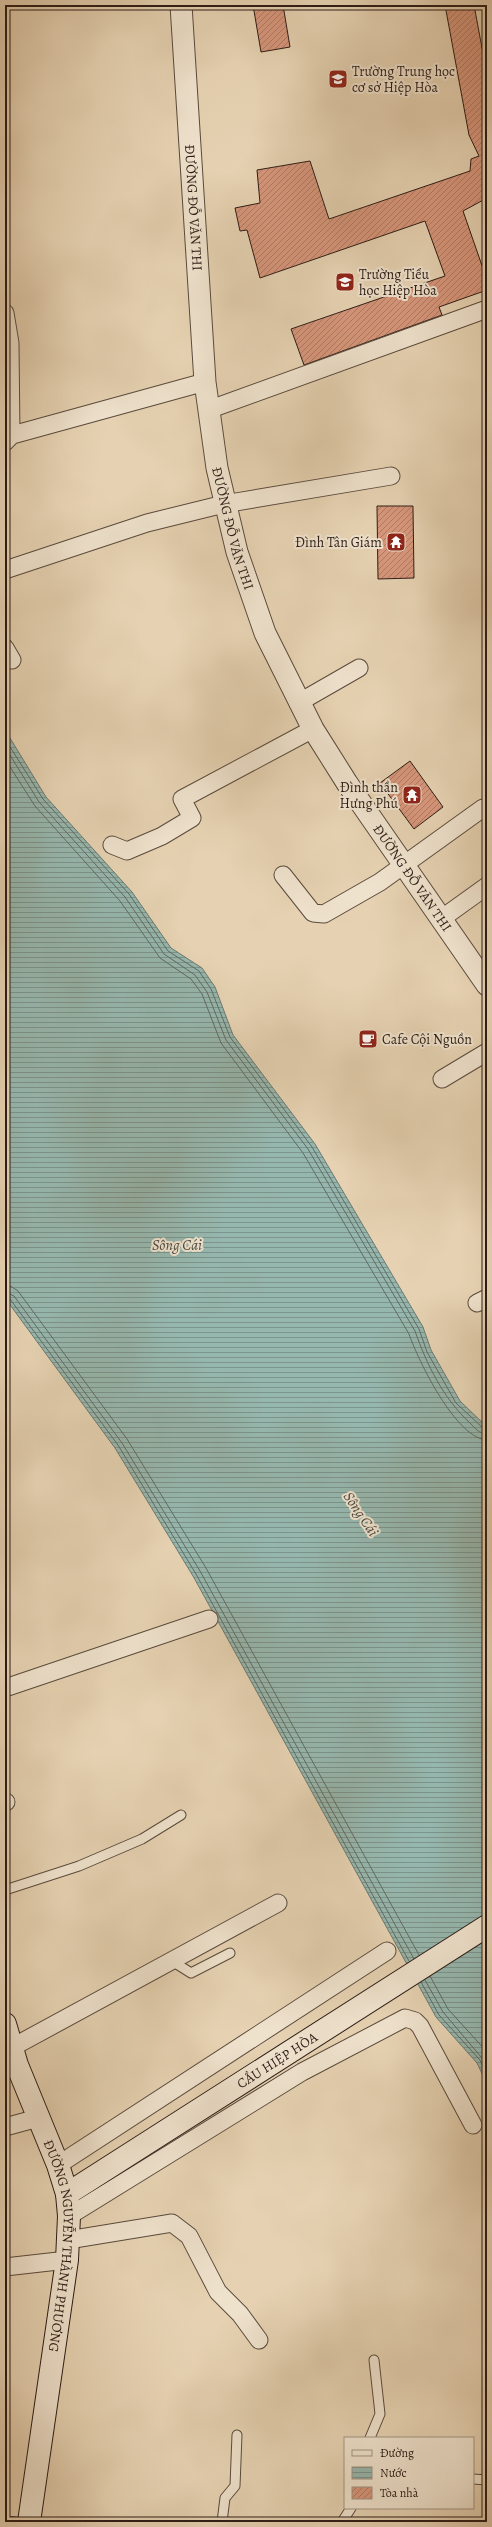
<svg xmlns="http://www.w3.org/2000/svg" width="492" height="2527" viewBox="0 0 492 2527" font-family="Alegreya,serif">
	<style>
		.water { fill: url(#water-rules); stroke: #6c7971 }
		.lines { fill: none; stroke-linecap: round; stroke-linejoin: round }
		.shore { stroke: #616a62; stroke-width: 1 }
		.building { fill: url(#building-hatch); stroke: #2c1c16 }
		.service-casing { stroke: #5a4a3d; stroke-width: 11 }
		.minor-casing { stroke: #5a4a3d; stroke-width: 19 }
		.tertiary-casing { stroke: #5a4a3d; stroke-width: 23 }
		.secondary-casing { stroke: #2c1c16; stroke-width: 24 }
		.service { stroke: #efe2cd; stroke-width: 9 }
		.minor { stroke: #efe2cd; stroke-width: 17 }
		.tertiary { stroke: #efe2cd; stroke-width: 21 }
		.secondary { stroke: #efe2cd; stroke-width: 22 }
		.labels { text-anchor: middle; stroke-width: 4; stroke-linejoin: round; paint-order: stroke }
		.poi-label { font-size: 14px; fill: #2c1c16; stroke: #efe2cd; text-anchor: start }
		.street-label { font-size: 14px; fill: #2c1c16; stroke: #efe2cd }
		.water-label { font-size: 15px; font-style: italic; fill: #4c4a44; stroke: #efe2cd }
	</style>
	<defs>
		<pattern id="water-rules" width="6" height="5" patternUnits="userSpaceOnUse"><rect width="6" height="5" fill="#96b7ae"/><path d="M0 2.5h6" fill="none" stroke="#7b948d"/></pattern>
		<pattern id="building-hatch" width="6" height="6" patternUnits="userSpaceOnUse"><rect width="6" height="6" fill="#d7967b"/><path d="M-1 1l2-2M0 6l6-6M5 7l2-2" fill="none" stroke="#af7a64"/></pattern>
	</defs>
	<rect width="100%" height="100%" fill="#e6d2b2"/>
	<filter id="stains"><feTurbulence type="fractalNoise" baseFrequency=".005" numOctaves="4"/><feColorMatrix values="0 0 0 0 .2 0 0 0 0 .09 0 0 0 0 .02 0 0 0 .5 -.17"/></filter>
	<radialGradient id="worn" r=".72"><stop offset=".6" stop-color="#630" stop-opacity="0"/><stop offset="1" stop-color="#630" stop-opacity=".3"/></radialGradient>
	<path class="water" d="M5 734 10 738 46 797 132 892 171 948 202 968 215 987 233 1035 315 1144 423 1327 431 1350 460 1401 487 1427V2084L477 2063 436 2017 193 1576 115 1448 5 1298Z"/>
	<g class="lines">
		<path class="shore" d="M5 739 43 799 129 894 168 951 199 971 211 989 230 1037 312 1147 419 1329 427 1352 456 1403 483 1428 487 1429
			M5 747 39 802 125 897 164 954 195 975 207 992 226 1040 308 1149 415 1331C427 1365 443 1398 470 1423 475 1428 479 1434 487 1434
			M5 759 35 806 120 901 160 958 191 979 202 994 221 1043 303 1153 409 1334C418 1360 456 1439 487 1440
			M5 1285 12 1287 18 1291 127 1439 206 1568 419 1955
			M5 1292 14 1296 122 1443 200 1571 414 1959
			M5 1297 10 1299 118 1445 196 1574 409 1961
			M430 1976 448 2009 487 2052
			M425 1980 443 2012 487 2064
			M421 1982 439 2015 480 2060 487 2076"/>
	</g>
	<path class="building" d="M253 5H283L290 47 261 52Z
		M445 5H474L487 75V198L463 211 487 280V290L439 307 442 315 304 365 291 329 445 276 425 221 260 278 247 230 240 231 235 208 260 203 257 170 310 161 329 219 470 171 471 159 479 156 469 135Z
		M377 506H413L414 578 378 579Z
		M410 761 443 807 414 829 380 783Z"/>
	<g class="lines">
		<defs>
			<path id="service" d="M5 1890 79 1866 142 1839 181 1815
				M172 1961 191 1973 230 1953
				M370 2438 380 2414 374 2360
				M473 2479 487 2480
				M5 2521 16 2522
				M222 2522 225 2498 235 2486 237 2435
				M342 2522 351 2508"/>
			<path id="minor" d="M5 313 10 343 11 436 5 442
				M208 410 487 309
				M5 437 205 382
				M5 570 147 523 224 504 391 476
				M5 648 12 660
				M298 703 359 668
				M112 845 127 851 162 836 192 818 182 799 313 729
				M283 875 313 913 324 914 380 882 483 808
				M441 919 487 886
				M442 1079 487 1052
				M477 1303 487 1298
				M5 1688 209 1619
				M5 1802H6
				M11 2048 278 1903
				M5 2127 38 2118
				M58 2165 387 1951
				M69 2216 302 2072 405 2018 415 2021 420 2026 473 2125
				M68 2240 172 2223 189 2236 218 2292 240 2314 259 2340
				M5 2267 67 2260"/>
			<g id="tertiary">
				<path id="s1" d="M181 5 205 382 217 468 237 552 265 633 313 729 347 783 487 985"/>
			</g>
			<g id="secondary">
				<path id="s2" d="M5 2024 17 2065 58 2165 67 2194 69 2216 67 2260 29 2522"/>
				<path id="s3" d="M67 2194 487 1926"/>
			</g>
		</defs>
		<use href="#service" class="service-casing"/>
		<use href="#minor" class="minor-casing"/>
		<use href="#tertiary" class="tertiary-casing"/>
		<use href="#secondary" class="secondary-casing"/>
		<use href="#service" class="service"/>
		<use href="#minor" class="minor"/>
		<use href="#tertiary" class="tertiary"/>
		<use href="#secondary" class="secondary"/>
	</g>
	<defs>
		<symbol id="school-square" viewBox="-11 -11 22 22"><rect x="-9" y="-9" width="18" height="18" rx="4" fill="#8f2418" stroke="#efe2cd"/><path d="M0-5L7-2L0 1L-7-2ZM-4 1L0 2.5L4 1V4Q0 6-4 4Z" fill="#fff"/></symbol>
		<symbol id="temple-square" viewBox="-11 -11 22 22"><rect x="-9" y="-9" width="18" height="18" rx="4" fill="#8f2418" stroke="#efe2cd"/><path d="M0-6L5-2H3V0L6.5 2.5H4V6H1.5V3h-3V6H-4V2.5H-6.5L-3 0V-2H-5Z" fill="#fff"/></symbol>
		<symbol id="cafe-square" viewBox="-11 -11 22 22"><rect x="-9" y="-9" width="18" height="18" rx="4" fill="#8f2418" stroke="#efe2cd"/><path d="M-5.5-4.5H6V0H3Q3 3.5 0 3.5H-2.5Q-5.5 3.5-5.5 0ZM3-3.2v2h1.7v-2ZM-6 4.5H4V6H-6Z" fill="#fff"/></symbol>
	</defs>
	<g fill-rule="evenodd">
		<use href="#school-square" x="327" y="68" width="22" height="22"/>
		<use href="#school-square" x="334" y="271" width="22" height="22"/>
		<use href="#temple-square" x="385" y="531" width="22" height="22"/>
		<use href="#temple-square" x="401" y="784" width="22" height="22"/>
		<use href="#cafe-square" x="357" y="1028" width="22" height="22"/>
	</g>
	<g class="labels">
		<g class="poi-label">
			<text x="352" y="76">Trường Trung học<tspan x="352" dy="16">cơ sở Hiệp Hòa</tspan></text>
			<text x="359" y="279">Trường Tiểu<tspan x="359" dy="16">học Hiệp Hòa</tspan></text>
			<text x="382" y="547" text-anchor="end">Đình Tân Giám</text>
			<text x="398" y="792" text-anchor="end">Đình thần<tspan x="398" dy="16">Hưng Phú</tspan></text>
			<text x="382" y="1044">Cafe Cội Nguồn</text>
		</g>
		<g class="street-label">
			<text dy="5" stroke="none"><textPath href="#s1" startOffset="203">ĐƯỜNG ĐỖ VĂN THI</textPath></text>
			<text dy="5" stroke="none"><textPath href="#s1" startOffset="527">ĐƯỜNG ĐỖ VĂN THI</textPath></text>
			<text dy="5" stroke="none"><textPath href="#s1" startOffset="923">ĐƯỜNG ĐỖ VĂN THI</textPath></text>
			<text dy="5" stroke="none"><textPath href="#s3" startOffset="249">CẦU HIỆP HÒA</textPath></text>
			<text dy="5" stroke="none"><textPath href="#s2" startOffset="232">ĐƯỜNG NGUYỄN THÀNH PHƯƠNG</textPath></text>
		</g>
		<g class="water-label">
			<text x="177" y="1250">Sông Cái</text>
			<text transform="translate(361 1514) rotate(56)" y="5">Sông Cái</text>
		</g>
	</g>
	<rect width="492" height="2527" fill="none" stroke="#e6d2b2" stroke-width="20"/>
	<rect x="6" y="6" width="480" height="2515" fill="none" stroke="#2c1c16" stroke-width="2"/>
	<rect x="10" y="10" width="472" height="2507" fill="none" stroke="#2c1c16"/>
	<rect x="344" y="2437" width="130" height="72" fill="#efe2cd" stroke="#a19384"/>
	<rect x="352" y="2450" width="20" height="6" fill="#efe2cd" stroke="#a19384"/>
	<text x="380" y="2457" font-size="12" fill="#2c1c16">Đường</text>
	<rect x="352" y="2467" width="20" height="12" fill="url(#water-rules)" stroke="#a19384"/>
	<text x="380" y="2477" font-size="12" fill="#2c1c16">Nước</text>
	<rect x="352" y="2487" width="20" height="12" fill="url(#building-hatch)" stroke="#a19384"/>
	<text x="380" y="2497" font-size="12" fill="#2c1c16">Tòa nhà</text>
	<rect width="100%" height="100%" filter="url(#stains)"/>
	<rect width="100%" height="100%" fill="url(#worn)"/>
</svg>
